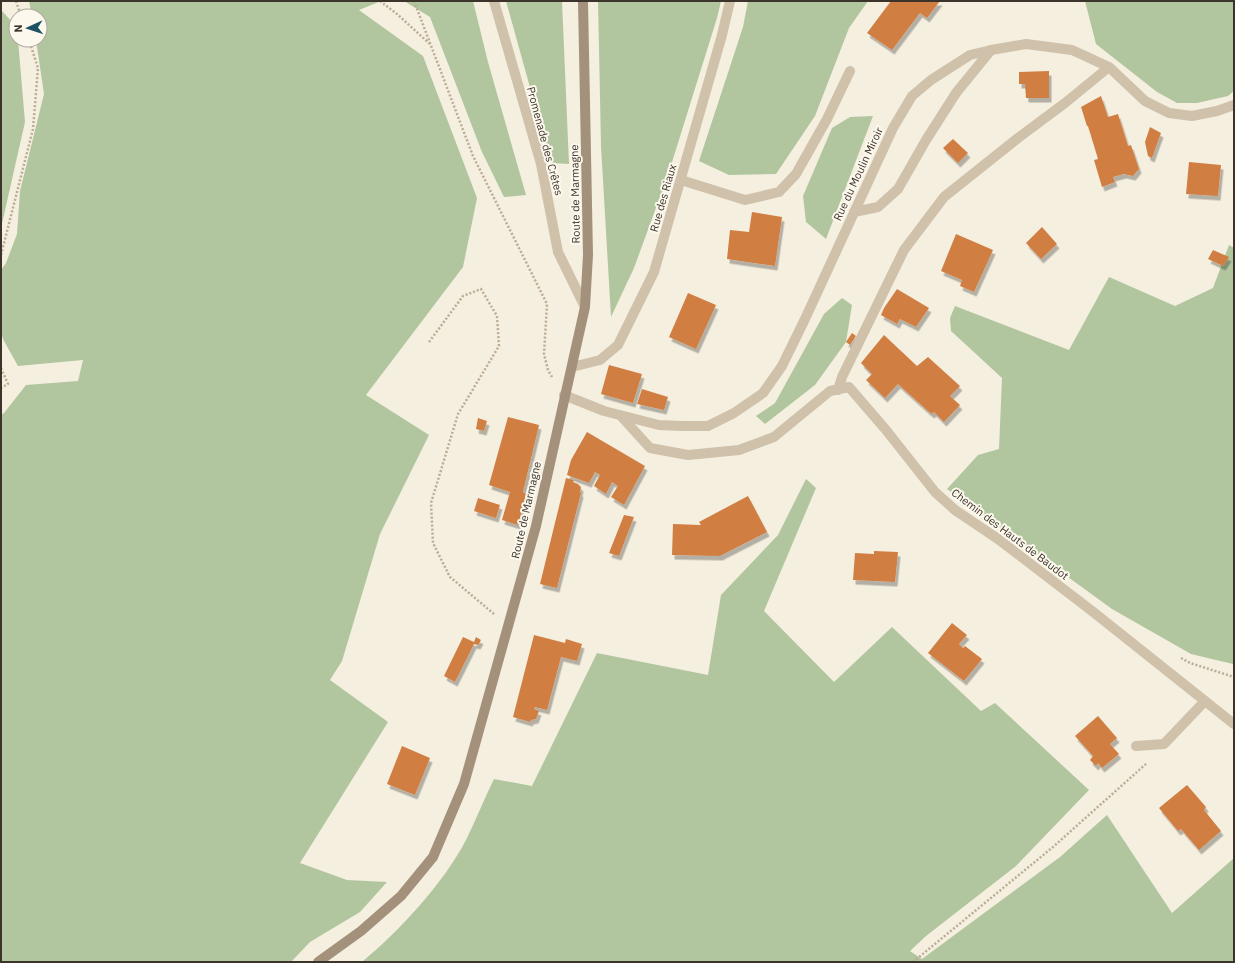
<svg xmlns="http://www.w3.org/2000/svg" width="1235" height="963" viewBox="0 0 1235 963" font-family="'IBM Plex Sans',sans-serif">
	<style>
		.green { fill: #b1c69e }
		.building { fill: #d07e43; filter: url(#shadow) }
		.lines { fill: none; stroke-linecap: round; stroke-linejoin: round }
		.path { stroke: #bbac94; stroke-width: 2.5; stroke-dasharray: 2 2; stroke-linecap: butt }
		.lane { stroke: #cfc1aa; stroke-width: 10 }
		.street { stroke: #cfc1aa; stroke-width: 10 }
		.secondary { stroke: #a3917b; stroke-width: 10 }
		.labels { text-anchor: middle; stroke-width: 4; stroke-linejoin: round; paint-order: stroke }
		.street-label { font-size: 11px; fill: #3c332a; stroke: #fcf8ed }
	</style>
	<defs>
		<filter id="shadow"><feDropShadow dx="2.5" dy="4.5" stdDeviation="0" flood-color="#0004"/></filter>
	</defs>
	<rect width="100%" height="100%" fill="#f5efe0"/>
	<path class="green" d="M29 1H381L359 10 423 56 477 198 463 267 366 395 429 435 380 534 342 661 330 680 388 722 300 863 347 880 387 882 360 912 310 942 291 962H1V415L4 413 26 385 78 381 83 360 18 366 4 341 1 333V270L6 263 17 234 20 191 44 94 36 40H40V16H32Z
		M404 1H473L488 62 526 195 504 197 482 152 430 17Z
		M506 1H562L569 164 551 163Z
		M598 1H721L717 18 668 175 634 268 611 317 601 146Z
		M748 1H868L849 28 815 116 776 174 729 175 699 161 743 27Z
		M1085 1H1234V91L1228 96 1197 103H1177L1157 92 1096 44Z
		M1 10 16 26V40H18L25 122 1 228Z
		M873 116 826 239 806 222 803 196 832 128 850 117Z
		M1229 245 1234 248V655L1233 664 1191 654 1112 609 947 489 978 455 999 449 1002 378 951 331 950 318 955 306 1069 350 1109 277 1175 306 1213 288Z
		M842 298 852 305 846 342 815 385 765 424 756 416 775 403 824 314Z
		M806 479 816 488 764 611 834 682 892 627 981 711 995 703 1089 790 1016 866 926 936 910 951 922 959 1060 857 1107 815 1172 913 1234 858V962H362C400 930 443 884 466 840 476 820 484 799 494 779L532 786 597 653 708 675 721 595 778 535Z"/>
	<path class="building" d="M891 1H940L927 18 920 13 892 50 867 33Z
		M1049 71V98H1026L1025 84H1019V72Z
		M1101 96 1108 117 1118 114 1128 146 1131 145 1139 169 1133 176 1124 174 1113 177 1115 182 1102 187 1094 160 1098 159 1088 126H1087L1081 107Z
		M1150 127 1161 133 1152 158 1148 156 1145 142Z
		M953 139 968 153 958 163 943 148Z
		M1189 162 1221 165 1218 196 1186 194Z
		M752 212 782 217 775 266 727 259 730 230 749 232Z
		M1042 227 1057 244 1041 259 1026 243Z
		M956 234 993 250 974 292 960 286 962 280 941 271Z
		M1213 250 1229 257 1223 266 1208 259Z
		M897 289 929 308 916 327 900 319 897 324 881 315 884 308Z
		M688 293 716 305 696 349 669 337Z
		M852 333 856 336 850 345 846 342Z
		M884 335 917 366 928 357 960 386 950 396 960 405 944 422 934 412 932 414 928 411 898 384 885 398 866 380 872 374 861 363Z
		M609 365 642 374 633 403 601 394Z
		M642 389 668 397 664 410 637 404Z
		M508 417 539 425 523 492 526 494 518 525 502 520 510 492 489 485Z
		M478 418 487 421 484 431 476 429Z
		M587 432 645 466 624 505 611 497 618 486 612 482 606 494 594 486 600 475 595 472 589 483 567 475 571 460Z
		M566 478 574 480 573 482 578 484 581 487 580 492 581 493 557 588 540 584Z
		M748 496 767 532 720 556 672 555 673 524 701 525 699 522Z
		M478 498 500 505 496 518 474 511Z
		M624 515 634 517 619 556 609 553Z
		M874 551 898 552 895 582 853 580 855 553 874 554Z
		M952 623 967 635 959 644 963 648 965 646 982 659 964 681 928 653Z
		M534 635 565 643 566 639 582 644 577 661 561 657 547 710 535 707 534 709 539 711 536 719 531 720 530 722 513 717Z
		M463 637 474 642 476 637 481 640 478 645 474 644 455 682 444 676Z
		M1098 716 1117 738 1110 744 1119 754 1102 768 1098 763 1096 766 1090 760 1093 756 1075 736Z
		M402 746 430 758 415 795 387 784Z
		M1187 785 1206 807 1204 810 1221 831 1199 850 1181 829 1178 831 1159 808Z"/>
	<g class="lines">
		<path class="path" d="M16 1 21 16
			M380 1 397 14 431 45
			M414 1 473 156 547 304 544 354 548 370 552 377
			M1 255 33 129 38 68 29 40
			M429 342 463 296 481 289 497 316 499 346 458 414 431 503 433 543 450 577 494 614
			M1 368 8 384 1 388
			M1181 658 1190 663 1234 677
			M913 962 1053 847 1147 763"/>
		<path class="lane" d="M681 180 745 200 779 192 796 174 827 119 850 71
			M854 212 878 207 898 189 926 140 956 93 991 50
			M1136 746 1164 744 1205 701"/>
		<path class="street" d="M494 1 541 164 558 252 585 307
			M572 367 600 360 618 345 654 272 722 35 730 1
			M838 390 842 377 904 250 944 197 1018 138 1065 103 1109 67
			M564 395 604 411 659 425 681 426H708L734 413 763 393 782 366 805 319 893 128 912 96 931 80 970 55 991 50 1026 44 1072 50 1109 67 1145 101 1169 113 1192 116 1217 111 1234 105
			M620 415 650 448 688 455 739 450 774 437 830 391 849 387 886 430 935 492 955 510 998 539 1092 611 1234 724"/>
		<path class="secondary" d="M318 962 361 931 401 896 433 857 464 784 536 526 585 307 588 255 583 1"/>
	</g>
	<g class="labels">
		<g class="street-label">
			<text transform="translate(545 141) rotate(75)" y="4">Promenade des Crêtes</text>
			<text transform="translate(858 174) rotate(-65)" y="4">Rue du Moulin Miroir</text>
			<text transform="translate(575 194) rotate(-91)" y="4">Route de Marmagne</text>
			<text transform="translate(663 198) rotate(-74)" y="4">Rue des Riaux</text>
			<text transform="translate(526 510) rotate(-77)" y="4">Route de Marmagne</text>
			<text transform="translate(1010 534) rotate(37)" y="4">Chemin des Hauts de Baudot</text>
		</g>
	</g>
	<rect width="1235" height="963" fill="none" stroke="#3c332a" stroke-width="4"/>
	<g transform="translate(28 28) rotate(267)"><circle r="19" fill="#fcf8ed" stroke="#afa99f"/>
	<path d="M0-3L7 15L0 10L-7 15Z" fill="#1b5162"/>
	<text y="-6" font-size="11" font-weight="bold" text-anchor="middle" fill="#3c332a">N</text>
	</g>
</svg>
